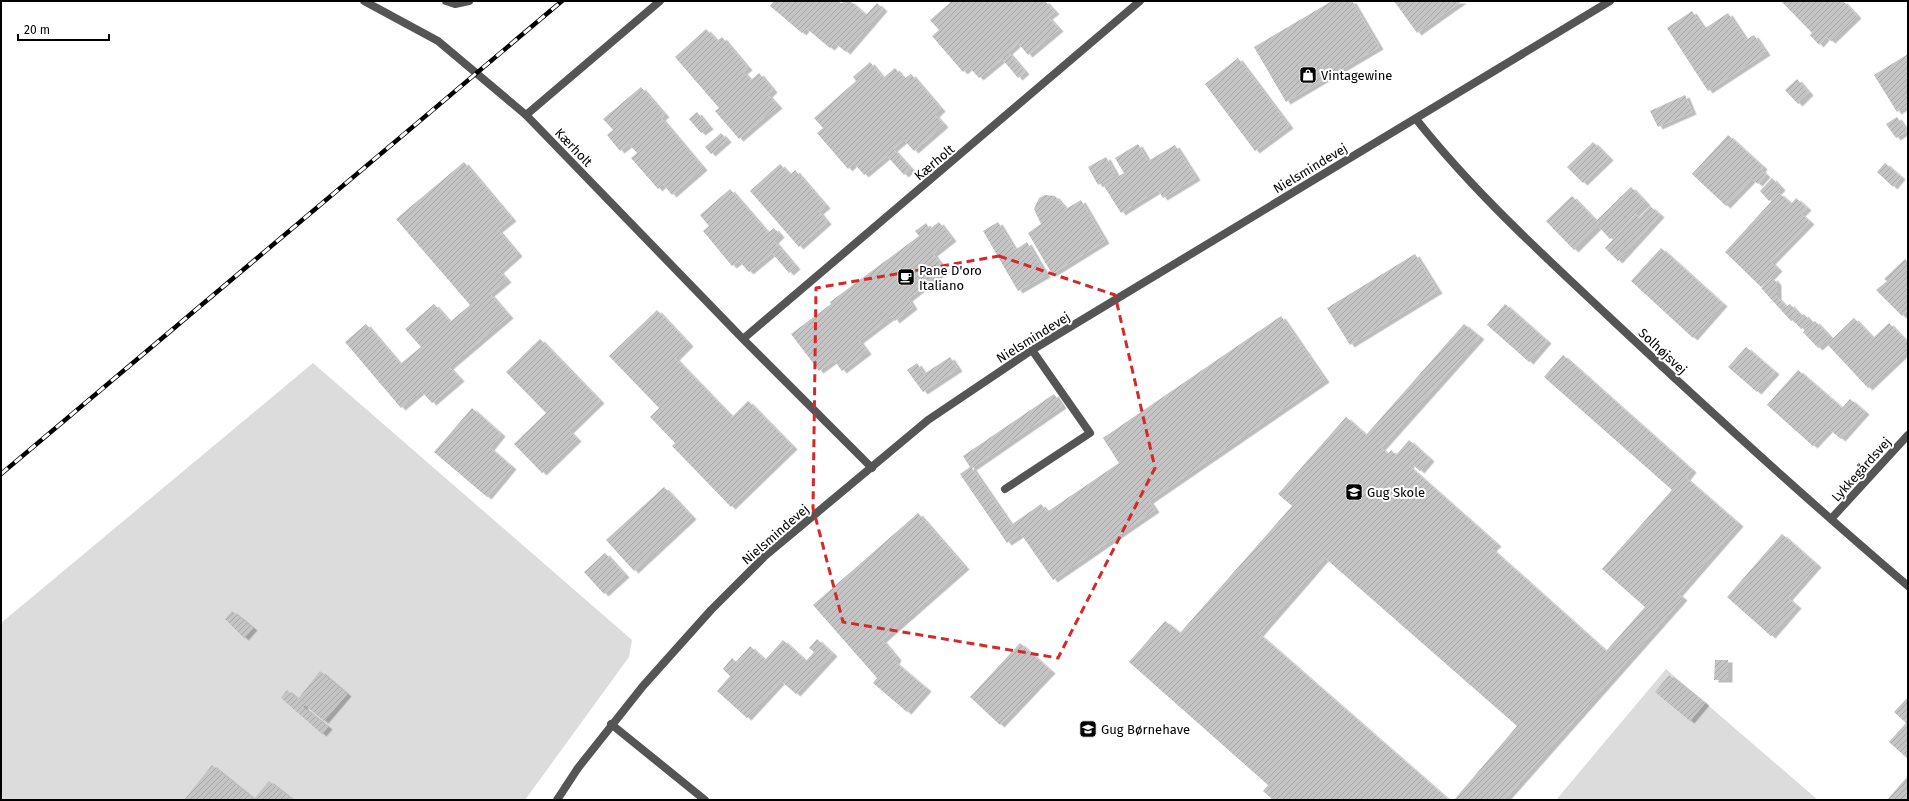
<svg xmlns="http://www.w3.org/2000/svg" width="1909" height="801" viewBox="0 0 1909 801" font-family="'Fira Sans',sans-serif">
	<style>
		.grass { fill: #dcdcdc }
		.building { fill: url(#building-hatch); filter: url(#shadow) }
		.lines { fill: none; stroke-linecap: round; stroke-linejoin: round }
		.service { stroke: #555; stroke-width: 8 }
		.minor { stroke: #555; stroke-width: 8 }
		.tertiary { stroke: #555; stroke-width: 8 }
		.rail-casing { stroke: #000; stroke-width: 4.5 }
		.rail { stroke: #fff; stroke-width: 3; stroke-dasharray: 9; stroke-linecap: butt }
		.marked { fill: none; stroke: #d62828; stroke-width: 3; stroke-dasharray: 8 5; stroke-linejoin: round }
		.labels { text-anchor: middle; stroke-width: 4; stroke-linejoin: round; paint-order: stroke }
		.poi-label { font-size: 13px; fill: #000; stroke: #fff; text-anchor: start }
		.street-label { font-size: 13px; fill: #000; stroke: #fff }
	</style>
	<defs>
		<pattern id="building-hatch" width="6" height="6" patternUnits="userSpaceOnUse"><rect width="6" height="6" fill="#c4c4c4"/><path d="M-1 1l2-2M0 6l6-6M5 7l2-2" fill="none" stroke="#a7a7a7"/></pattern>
		<filter id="shadow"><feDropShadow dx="4.5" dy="2.5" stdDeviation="0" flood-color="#0004"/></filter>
	</defs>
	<rect width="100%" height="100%" fill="#fff"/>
	<path class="grass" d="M313 363 632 640 629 657 525 800H1V623Z
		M1666 669 1818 800H1556Z"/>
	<path class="building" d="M774 1H839L841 3 850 1 866 15 877 3 883 9 846 52 835 43 830 48 806 28 802 33 770 6Z
		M952 1H1045L1055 12 1048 17 1059 29 1028 55 1018 43 1008 52 1025 72 1018 78 1002 59 979 78 969 67 963 72 932 36 939 30 930 20Z
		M1332 1H1352L1379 47 1286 102 1254 47Z
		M1394 1H1462L1417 33Z
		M1784 1H1843L1857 16 1831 41 1826 37 1819 45 1810 35 1812 33 1782 2Z
		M1692 11 1704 29 1728 13 1746 40 1754 35 1766 53 1708 91 1667 28Z
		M706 29 717 41 722 37 748 68 743 72 751 80 759 73 773 90 768 95 778 106 739 139 715 111 719 108 675 57Z
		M1908 54V105L1897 112 1874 75Z
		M1238 58 1289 126 1255 151 1205 84Z
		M870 62 883 78 895 68 904 79 911 74 941 109 935 115 944 125 914 151 904 140 893 149 911 169 904 175 887 156 864 175 854 163 848 169 817 133 823 128 814 118 856 81 853 77Z
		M1797 79 1809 93 1798 104 1785 90Z
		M641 87 665 115 661 118 703 168 672 195 663 184 658 189 631 158 637 153 629 144 620 151 607 135 613 130 603 119Z
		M1685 95 1692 112 1658 127 1650 111Z
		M697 112 709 127 701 133 689 119Z
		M1897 117 1907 131 1896 138 1886 124Z
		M721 133 727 140 711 154 705 147Z
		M1728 135 1763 167 1761 170 1766 175 1758 184 1752 179 1726 206 1692 174Z
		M1593 142 1609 158 1583 183 1567 167Z
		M1138 144 1148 161 1175 145 1196 178 1163 198 1158 190 1121 213 1104 186 1124 173 1115 158Z
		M1106 157 1116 175 1098 185 1088 167Z
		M464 162 512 219 498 230 518 254 499 271 507 280 490 294 509 316 449 367 460 379 432 403 421 391 401 408 345 342 366 324 400 364 421 347 405 329 434 304 450 322 470 305 396 219Z
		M1885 163 1901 177 1893 187 1877 172Z
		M780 164 790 175 795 170 826 206 819 212 827 222 799 247 750 191Z
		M1772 178 1781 188 1769 201 1760 191Z
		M1631 187 1646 203 1610 239 1598 226 1574 250 1546 221 1572 196 1596 221Z
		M730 189 768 233 774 228 780 235 774 241 796 267 789 273 772 253 749 272 739 261 732 266 703 231 709 226 700 215Z
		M1779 193 1791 204 1796 198 1807 208 1801 214 1810 222 1771 262 1778 269 1761 287 1725 252Z
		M1045 195 1055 196 1066 209 1081 200 1105 241 1052 274 1028 233 1041 224 1034 209 1039 198Z
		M1650 206 1660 215 1618 261 1605 248 1636 214 1639 218Z
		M939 222 952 239 933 254 945 270 908 299 913 307 895 321 892 316 859 341 867 352 842 371 834 360 819 371 791 334 831 304 830 302 919 236 915 231 926 223 930 229Z
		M998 222 1015 250 1027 242 1046 275 1018 291 983 231Z
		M1661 248 1723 304 1693 338 1631 281Z
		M1415 254 1438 291 1350 345 1327 308Z
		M1905 259 1908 262V310L1902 316 1876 290 1887 281 1884 279Z
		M1773 278 1777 283V297L1786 307 1790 304 1799 314 1791 321 1761 288Z
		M1505 304 1547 341 1529 362 1487 325Z
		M657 310 689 344 675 358 732 417 748 401 793 447 731 507 672 446 675 443 650 417 659 408 609 356Z
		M1804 314 1810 321 1801 329 1795 322Z
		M1281 316 1325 380 1149 501 1155 510 1053 580 1021 534 1007 543 960 474 970 467 963 456 1054 394 1062 406 972 468 1011 525 1041 504 1047 512 1119 463 1103 438Z
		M1854 318 1873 338 1889 323 1908 343V350L1868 388 1827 344Z
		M1815 321 1830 337 1818 348 1803 332Z
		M1464 324 1480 337 1381 448 1388 454 1391 450 1396 455 1409 440 1430 459 1420 471 1411 463 1409 466 1497 544 1492 549 1606 651 1645 607 1602 569 1672 490 1544 377 1563 355 1692 470 1686 478 1739 524 1678 594 1683 598 1504 800H1454L1517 726 1325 558 1259 634 1449 800H1273L1263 791 1268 785 1129 662 1165 621 1180 633 1292 506 1278 494 1346 417 1366 435Z
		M540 339 600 401 569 431 577 439 542 473 514 444 546 413 506 372Z
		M1746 347 1775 372 1757 392 1728 367Z
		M950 357 958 369 923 392 907 370 917 363 924 374Z
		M1798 370 1842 408 1850 399 1865 412 1841 439 1829 429 1813 446 1767 405Z
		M472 408 501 434 490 448 512 467 487 497 434 452Z
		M664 487 692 517 634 571 606 540Z
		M918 513 965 567 882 640 897 658 895 662 927 689 907 712 873 683 877 678 813 605Z
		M1782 534 1817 565 1788 598 1797 606 1771 636 1727 597Z
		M605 553 625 575 604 594 584 572Z
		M232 611 253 628 244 638 225 619Z
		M817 639 833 654 796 694 781 681 747 718 717 691 730 676 723 669 732 658 736 662 750 646 765 660 783 640 806 661 814 652 809 648Z
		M1020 643 1051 671 1000 725 970 697Z
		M1715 660H1728V680H1714Z
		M320 671 347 694 324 721 305 705 303 707 328 727 322 734 281 698 287 690 298 699Z
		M1669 675 1705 703 1690 721 1655 692Z
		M1908 697V759L1889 742 1906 723 1894 712Z
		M212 765 254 799 269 781 293 800H184Z
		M1907 777 1908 800H1887Z"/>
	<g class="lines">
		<path class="service" d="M364 1 438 41 526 115 660 1
			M1005 489 1090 433 1032 350
			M611 724 705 800"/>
		<path class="minor" d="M446 1 455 4 469 1
			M526 115 743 339 872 468
			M1416 119C1473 191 1540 252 1606 314 1705 407 1805 498 1908 586
			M743 339 1140 1
			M1831 519 1908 435"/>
		<path class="tertiary" d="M557 800 578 768 643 686 711 610 765 556 928 420 1032 350 1610 1"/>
		<defs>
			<path id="rail" d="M1 474 562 1"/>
		</defs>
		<use href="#rail" class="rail-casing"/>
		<use href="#rail" class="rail"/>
	</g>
	<path class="marked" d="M999 256 1115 295 1155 468 1058 658 843 622 813 508 816 288Z"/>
	<defs>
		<symbol id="shop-square" viewBox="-11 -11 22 22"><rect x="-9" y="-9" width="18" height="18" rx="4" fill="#000" stroke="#fff"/><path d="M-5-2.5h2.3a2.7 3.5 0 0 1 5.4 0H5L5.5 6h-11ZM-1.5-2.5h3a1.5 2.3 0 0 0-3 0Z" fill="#fff"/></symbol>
		<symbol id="cafe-square" viewBox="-11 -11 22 22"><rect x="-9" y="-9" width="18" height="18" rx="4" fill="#000" stroke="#fff"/><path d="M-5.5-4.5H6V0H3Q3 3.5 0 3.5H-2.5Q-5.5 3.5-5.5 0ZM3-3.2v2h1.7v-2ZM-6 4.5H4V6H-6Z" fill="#fff"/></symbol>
		<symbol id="school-square" viewBox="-11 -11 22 22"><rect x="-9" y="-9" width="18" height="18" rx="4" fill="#000" stroke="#fff"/><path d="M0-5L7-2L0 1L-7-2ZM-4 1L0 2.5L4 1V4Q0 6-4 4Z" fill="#fff"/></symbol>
	</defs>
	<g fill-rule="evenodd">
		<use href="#shop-square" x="1298" y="65" width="20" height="20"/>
		<use href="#cafe-square" x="896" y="267" width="20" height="20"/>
		<use href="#school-square" x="1344" y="482" width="20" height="20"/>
		<use href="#school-square" x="1078" y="719" width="20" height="20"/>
	</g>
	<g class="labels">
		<g class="poi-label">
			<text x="1321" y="80">Vintagewine</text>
			<text x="919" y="275">Pane D'oro<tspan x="919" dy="15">Italiano</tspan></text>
			<text x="1367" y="497">Gug Skole</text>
			<text x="1101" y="734">Gug Børnehave</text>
		</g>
		<g class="street-label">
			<text transform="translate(574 147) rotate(46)" y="5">Kærholt</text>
			<text transform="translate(934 162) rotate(-40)" y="5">Kærholt</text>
			<text transform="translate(1310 168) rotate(-31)" y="5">Nielsmindevej</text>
			<text transform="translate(1033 337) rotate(-32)" y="5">Nielsmindevej</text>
			<text transform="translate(1663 351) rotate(43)" y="5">Solhøjsvej</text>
			<text transform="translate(1861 469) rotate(-48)" y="5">Lykkegårdsvej</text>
			<text transform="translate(775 534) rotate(-41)" y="5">Nielsmindevej</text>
		</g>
	</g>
	<rect width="1909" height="801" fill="none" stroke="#000000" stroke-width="4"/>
	<path d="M18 34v6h91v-6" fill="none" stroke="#000000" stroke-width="2"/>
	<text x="24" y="34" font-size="12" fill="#000000" stroke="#ffffff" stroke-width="3" paint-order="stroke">20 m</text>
</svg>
